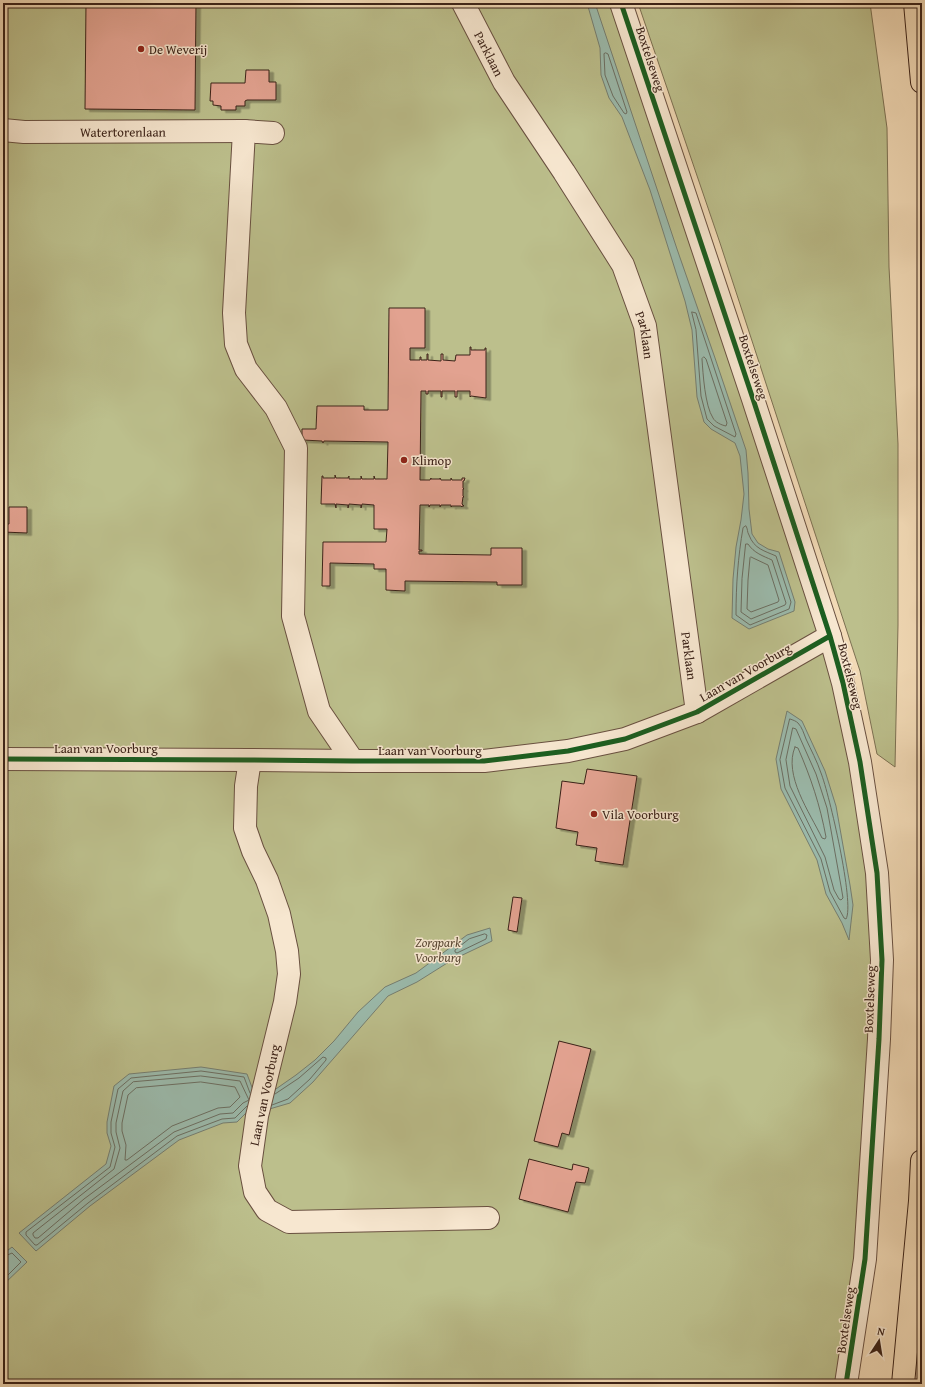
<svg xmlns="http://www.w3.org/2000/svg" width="925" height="1387" viewBox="0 0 925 1387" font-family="'Gentium Book Plus',serif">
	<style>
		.green { fill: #bcbf8c; stroke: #7c7052 }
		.water { fill: #9bbbad; stroke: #757e71 }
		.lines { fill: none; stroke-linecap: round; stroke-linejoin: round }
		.shore { stroke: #6b6e62; stroke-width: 1 }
		.building { fill: #e2a290; stroke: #3b2218; filter: url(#shadow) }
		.minor-casing { stroke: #695040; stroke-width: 24 }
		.highway-casing { stroke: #3b2218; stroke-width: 24 }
		.minor { stroke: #f7e7d0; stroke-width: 22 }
		.highway { stroke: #f2dab6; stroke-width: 22 }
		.cycleway-casing { stroke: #f7e7d0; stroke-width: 8 }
		.cycleway { stroke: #1b5e20; stroke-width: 5 }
		.poi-dot { fill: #8f2418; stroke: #f7e7d0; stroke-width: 1.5 }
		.labels { text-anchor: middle; stroke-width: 3; stroke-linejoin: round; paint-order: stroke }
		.poi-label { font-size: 13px; fill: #3b2218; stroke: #f7e7d0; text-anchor: start }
		.street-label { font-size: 13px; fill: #3b2218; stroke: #f7e7d0 }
		.park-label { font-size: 13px; font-style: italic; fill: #5b4935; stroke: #f7e7d0 }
	</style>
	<defs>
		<filter id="shadow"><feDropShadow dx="4.5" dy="2.5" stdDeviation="0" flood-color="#0004"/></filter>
	</defs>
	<rect width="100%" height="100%" fill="#f2dab6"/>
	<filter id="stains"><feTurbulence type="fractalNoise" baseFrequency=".005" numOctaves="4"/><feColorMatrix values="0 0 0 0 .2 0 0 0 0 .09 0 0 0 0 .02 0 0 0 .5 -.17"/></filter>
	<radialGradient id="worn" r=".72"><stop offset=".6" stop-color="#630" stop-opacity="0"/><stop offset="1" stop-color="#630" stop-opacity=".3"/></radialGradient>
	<path class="green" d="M3 3H621L860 762 879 1039 846 1384H3Z
		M638 3H870L887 128 889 267 898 444V625L895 767 877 754 860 671 720 243Z"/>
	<path class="water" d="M587 3H595L677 249 715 358 746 450 748 473 749 509 752 534 758 543 768 549 779 552 795 602 794 611 749 629 732 618 733 579 736 547 741 520 744 494 740 456 735 443 711 429 704 422 697 397 692 330 685 301 650 190 622 117 609 98 601 75 600 48Z
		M787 711 802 721 825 771 836 806 850 885 853 905 849 940 842 923 826 894 817 860 781 789 776 759Z
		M490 928 492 941 452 960 417 982 388 996 313 1082 290 1103 266 1110H249L237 1122 223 1123 179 1140 90 1206 36 1251 19 1233 106 1164 111 1146 107 1133V1122L114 1086 129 1074 201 1067 247 1074 253 1090 273 1091 296 1075 315 1060 334 1041 358 1012 385 987 416 973 467 935Z
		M12 1247 27 1262 3 1285V1254Z"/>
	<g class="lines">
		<path class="shore" d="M606 53 608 54 627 112 626 114 624 113 613 96 605 75 604 54Z
			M692 312 696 313 736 434 735 437 714 426 707 419 701 396 696 330Z
			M704 357 706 359 727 423 726 426C721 425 715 422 713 418 705 406 703 374 702 359Z
			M746 526C748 529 747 532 749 535 754 549 765 551 776 556L791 602 789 609 750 625 736 615C736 585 738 557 743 528Z
			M746 544H748C754 553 763 556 772 560L786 603 785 605 751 619 741 612 742 579Z
			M751 557 768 565 779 600 778 602 751 612 747 609 748 580 750 558Z
			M790 719C793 720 796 721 798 723 802 727 804 734 806 739 811 750 817 761 821 773 829 793 855 904 846 919L844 918 830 892 821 859 785 788 780 760Z
			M793 728 796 729 816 774 827 808 841 886 843 898 841 900 839 899 834 890 825 857 790 786 786 760Z
			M795 747 798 748C811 778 820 805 826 837L825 839 822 838C810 813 783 775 795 747Z
			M485 934 487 935 486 939 457 953 455 952V950L469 939Z
			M201 1076 240 1081 249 1100 243 1103 233 1113 220 1114 174 1132 84 1199 38 1238H35L33 1235V1233L114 1169 120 1148 116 1132V1123L123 1091 133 1082Z
			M201 1082 235 1087 240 1097 230 1107 218 1108 172 1126 127 1160H125L126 1145 122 1131V1123L128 1095 136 1088Z
			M272 1105 288 1099 310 1079 326 1060V1058L323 1057 299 1078 275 1094
			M247 1106 235 1118 222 1119 177 1136 88 1203 37 1245H35L26 1235V1232L110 1167 115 1147 111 1133V1122L118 1089 131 1078 201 1071 244 1077 250 1093
			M3 1257 12 1253 21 1262 3 1280"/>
	</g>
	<path class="building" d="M86 3H196L195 110 85 109Z
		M246 70H269V82H276V100H247L245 101V106H236V110H221V106L213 105V101H210L211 83H245Z
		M389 308H425V348H410V360H420V357H421V360H427V354H428V360L441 361V354H443V360L455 361 456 355H470V347H471V350H485V348H486V398L471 396 470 397V391H457V397H455V391H442V397H441V391H428V394H426V391H421L420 480H430L431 478V479H440V478L441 480H451V478L452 480H462V478H465L464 481H463V488L464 489H463V496L464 497H463L462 504 464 506H462V507L461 506H452L451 507V505H441L440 507V505H430L429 507V505H420L419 550H422V551H419V554L491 555V548H522V585H497V582H494L405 581V591L386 590V569H374V564L330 563V586H322L323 542H386L387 529H374V505L362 504 361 508V505L349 504 348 508V505L336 504V508L335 504H321L322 476H323V478H335V475L336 478H348L349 476V479H361V476L362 479H374V476L375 479H387L388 442 324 441 323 443 322 441 303 440 302 444V429H316L317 406H364V410H388Z
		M9 507H27V533L3 532V524H9Z
		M587 769 637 776 623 865 595 861 597 848 576 845 578 832 556 828 562 781 584 784Z
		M513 897 522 898 517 932 508 930Z
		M559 1041 591 1049 569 1135 562 1133 558 1147 534 1141Z
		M529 1159 572 1170 573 1164 589 1168 585 1183 576 1182 568 1212 519 1199Z"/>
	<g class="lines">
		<defs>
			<g id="minor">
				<path id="s1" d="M463 3 504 82 564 172 623 265 645 326 697 712"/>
				<path d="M621 3 753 399 830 636 843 683 860 762 877 873 882 960 879 1039 865 1259 846 1384"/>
				<path id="s2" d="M3 130 24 132 244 131"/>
				<path d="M273 133 244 131 234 313 236 344 246 369 276 408 296 448 293 616 319 711 353 761"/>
				<path d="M3 759 250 760 353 761H484L568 751 625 739 697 712 830 636"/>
				<path d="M250 760 246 786 245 828 253 851 267 880 279 914 287 951 289 974 285 1002 257 1116 250 1166 255 1192 267 1210 289 1222 488 1218"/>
			</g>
			<path id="highway" d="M915 3 922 82
				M903 1384 920 1201 922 1161"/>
		</defs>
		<use href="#minor" class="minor-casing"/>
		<use href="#highway" class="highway-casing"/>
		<use href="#minor" class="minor"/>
		<use href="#highway" class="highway"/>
		<defs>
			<path id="cycleway" d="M621 3 753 399 830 636 843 683 860 762 877 873 882 960 879 1039 865 1259 846 1384
				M3 759 250 760 353 761H484L568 751 625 739 697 712 830 636"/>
		</defs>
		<use href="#cycleway" class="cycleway-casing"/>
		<use href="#cycleway" class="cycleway"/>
	</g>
	<g class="poi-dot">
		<circle cx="141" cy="49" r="4"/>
		<circle cx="404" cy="460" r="4"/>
		<circle cx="594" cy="814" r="4"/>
	</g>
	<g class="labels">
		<g class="poi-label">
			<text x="149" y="54">De Weverij</text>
			<text x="412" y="465">Klimop</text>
			<text x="602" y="819">Vila Voorburg</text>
		</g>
		<g class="street-label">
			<text dy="5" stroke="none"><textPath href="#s1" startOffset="57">Parklaan</textPath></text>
			<text transform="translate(651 59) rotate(72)" y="5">Boxtelseweg</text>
			<text dy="5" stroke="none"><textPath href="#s2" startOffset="120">Watertorenlaan</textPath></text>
			<text dy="5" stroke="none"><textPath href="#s1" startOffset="381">Parklaan</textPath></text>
			<text transform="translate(754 367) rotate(72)" y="5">Boxtelseweg</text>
			<text dy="5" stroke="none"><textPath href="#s1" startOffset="705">Parklaan</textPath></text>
			<text transform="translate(745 672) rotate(-30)" y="5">Laan van Voorburg</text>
			<text transform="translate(851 676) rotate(76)" y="5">Boxtelseweg</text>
			<text x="106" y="753">Laan van Voorburg</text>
			<text x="430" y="755">Laan van Voorburg</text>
			<text transform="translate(869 999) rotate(-88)" y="5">Boxtelseweg</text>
			<text transform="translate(264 1095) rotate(-78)" y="5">Laan van Voorburg</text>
			<text transform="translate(845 1320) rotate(-82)" y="5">Boxtelseweg</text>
		</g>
		<g class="park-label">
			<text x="438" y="947">Zorgpark<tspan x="438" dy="15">Voorburg</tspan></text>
		</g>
	</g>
	<rect width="925" height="1387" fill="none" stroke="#f2dab6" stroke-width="16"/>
	<rect x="4" y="4" width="917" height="1379" fill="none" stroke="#3b2218" stroke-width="2"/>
	<rect x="8" y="8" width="909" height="1371" fill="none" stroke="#3b2218"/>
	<g transform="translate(879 1341) rotate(12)" stroke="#f7e7d0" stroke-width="3" paint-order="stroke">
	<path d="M0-3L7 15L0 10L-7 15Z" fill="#3b2218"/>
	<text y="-6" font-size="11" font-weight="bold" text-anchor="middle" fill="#3b2218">N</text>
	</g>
	<rect width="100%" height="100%" filter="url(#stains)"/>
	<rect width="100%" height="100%" fill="url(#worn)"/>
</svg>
